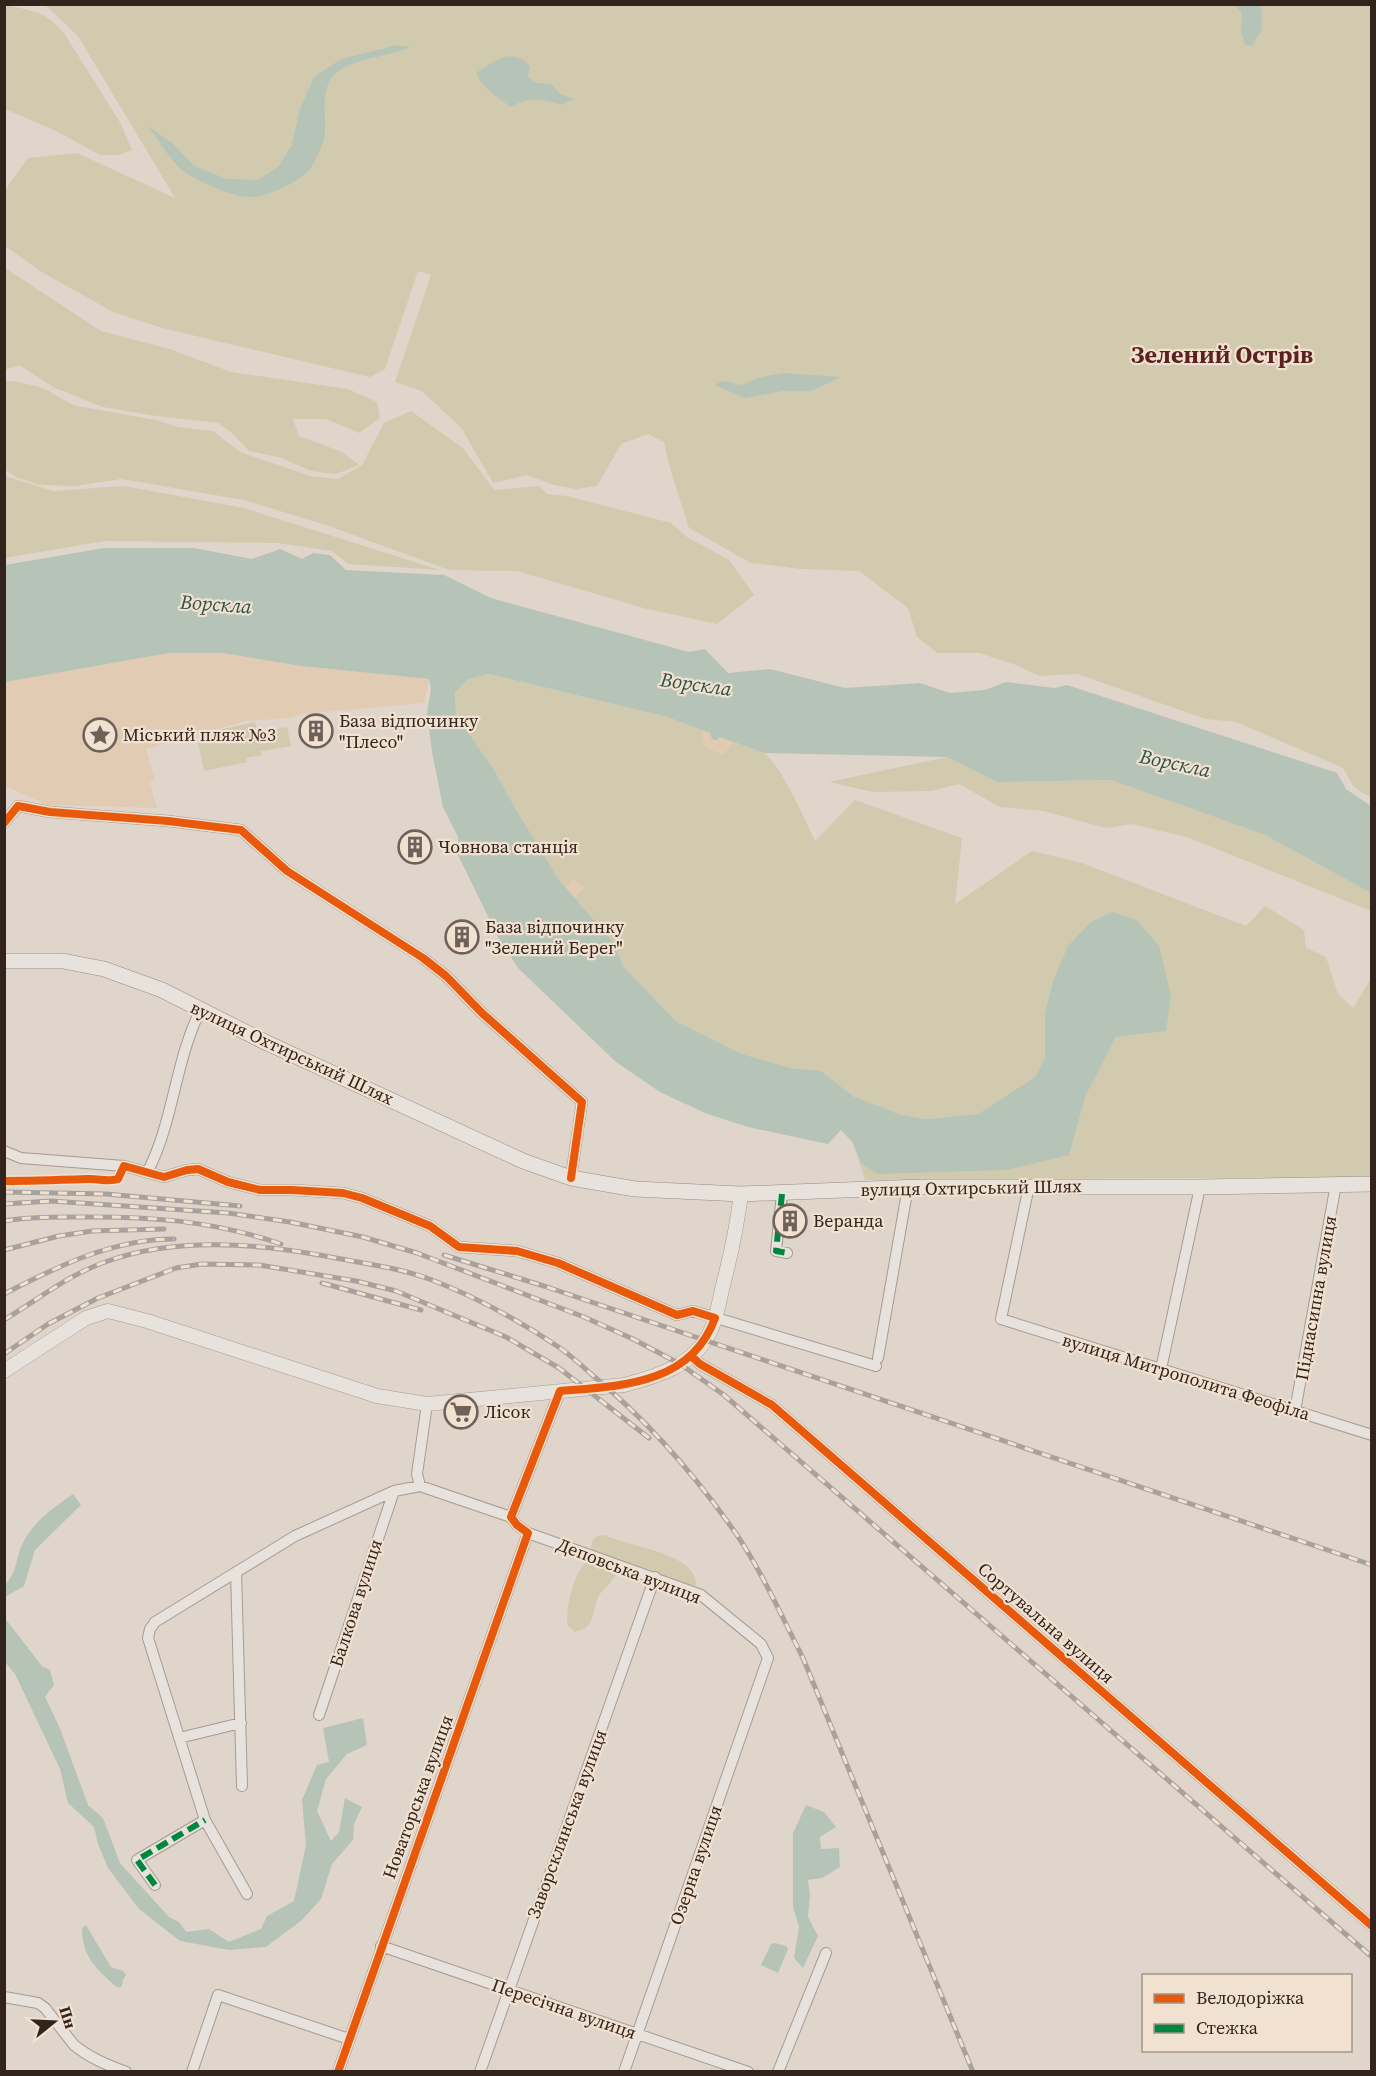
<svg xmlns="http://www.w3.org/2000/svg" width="1376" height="2076" viewBox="0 0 1376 2076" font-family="'Source Serif 4',serif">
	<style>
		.green { fill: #d2caae }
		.sand { fill: #e2cbb3 }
		.water { fill: #b6c4b7 }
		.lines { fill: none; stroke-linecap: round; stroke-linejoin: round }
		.minor-casing { stroke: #a59b94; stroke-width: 12 }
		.tertiary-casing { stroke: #a59b94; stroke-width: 15 }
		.secondary-casing { stroke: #958b84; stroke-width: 16 }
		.minor { stroke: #e8e2dc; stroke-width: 10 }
		.tertiary { stroke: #e8e2dc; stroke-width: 14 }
		.secondary { stroke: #e8e2dc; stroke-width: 15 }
		.rail-casing { stroke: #a8a19c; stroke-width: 5 }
		.rail { stroke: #f1e1d0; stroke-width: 3; stroke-dasharray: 9; stroke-linecap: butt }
		.quiet { stroke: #00873e; stroke-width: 6; stroke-dasharray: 12 6; stroke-linecap: butt }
		.cycleway-casing { stroke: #f1e1d0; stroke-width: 11 }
		.cycleway { stroke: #e8590c; stroke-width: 8 }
		.labels { text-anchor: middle; stroke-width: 4.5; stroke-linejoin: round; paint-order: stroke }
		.poi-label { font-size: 18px; fill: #32231d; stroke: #f1e1d0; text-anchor: start }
		.street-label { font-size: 18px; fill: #32231d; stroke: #f1e1d0 }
		.water-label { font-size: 20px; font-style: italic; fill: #2e5147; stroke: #f1e1d0 }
		.district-label { font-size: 24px; font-weight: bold; fill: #5b2121; stroke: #f1e1d0 }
	</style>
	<rect width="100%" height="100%" fill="#e0d5ca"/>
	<path class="green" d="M8 5C37 13 43 10 64 33L121 124 132 150 119 155H100L56 131 5 109 4 6Z
		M45 5H1371V798L1353 786 1343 768 1236 722 1206 719 1077 674 1040 676 1016 665 979 653H937L917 637 908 608 859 571 801 569 751 563 689 528 669 465 664 442 648 434 621 444 597 486 576 489 554 485 527 475 493 483 462 429 422 391 395 382 431 275 418 271 385 369 370 377 162 328 113 312 40 271 5 246V190L28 158 77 153 175 198 78 36Z
		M5 268 101 331 170 349 231 372 348 389 377 402 380 418 359 433 326 419H293L299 436 342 452 359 465 336 474 311 471 282 458 249 451 232 433 218 423 149 415 103 407 55 388 19 365 5 370Z
		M5 381C17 381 35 385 47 390 58 396 65 402 77 406L156 420 178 427 213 431 240 452 310 476 338 479 362 465 384 423 411 411 463 448 494 490 539 486 547 494 567 496 671 523 687 537 729 560 754 595 717 624 647 609 517 571 449 570 326 525 244 500 121 479 75 486 40 485 18 478 5 470Z
		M5 476 53 491 124 486 244 508 440 570 348 564 332 551 277 543 104 541 5 558Z
		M489 674 667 717 765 753 779 770 797 803 815 841 855 800 962 838 955 904 1032 851 1082 863 1246 926 1265 906 1304 930 1306 948 1326 957 1338 994 1353 1008 1371 979V1177L865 1180 853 1143 861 1163 1069 1155 1086 1095 1116 1037 1045 1014V1057L1035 1077 978 1114 926 1119 901 1115 853 1096 821 1071 791 1068 742 1054 676 1021 623 966 614 943 559 880 514 806 493 768 456 715 455 693 468 679Z
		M255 722 259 742 258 732 287 727 291 746 261 751 262 755 246 758 247 762 204 771 198 743 202 742 200 734Z
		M947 757 997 782 1111 780 1265 835 1371 893V911L1187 837 1132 824 1106 828 1043 811 1000 807 959 784 932 791 873 792 829 782Z
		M604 1535C630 1546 665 1549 688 1567 692 1571 695 1578 697 1584L691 1589 595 1553 591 1548 592 1541 597 1536Z
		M590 1560 613 1568 616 1575C612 1583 605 1587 600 1594 590 1610 599 1626 575 1632L568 1626C564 1613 575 1565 590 1560Z"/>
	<path class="sand" d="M169 653H223L301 666 429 679 424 703 301 714 291 718 246 721 146 749 155 780 149 782 157 808 48 805 5 786 4 682Z
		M701 730 734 742 723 755 705 747Z
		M573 879 584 888 575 897 565 887Z"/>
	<path class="water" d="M1234 5H1261L1262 29 1252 46 1245 45 1241 31 1242 13Z
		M397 45 410 47C388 58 345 58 331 79 319 97 329 124 323 143 320 151 315 161 311 168 300 182 267 197 250 197 236 198 193 180 182 170 169 159 159 140 148 126L173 144 194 166 227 179 258 180 279 166 292 144 300 109 314 77 341 59Z
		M508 56C518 57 525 58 530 67L528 77 537 83 551 84 561 94 574 99 562 105C541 99 530 96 511 107 497 97 483 89 476 73L492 62Z
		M783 373 841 377 811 391H783L745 398 715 385 722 381 742 385 757 378Z
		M104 548H194L252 559 280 549 302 559 313 553 330 555 346 570 444 575 491 598 689 652 705 649 728 673 770 669 845 688 920 683 950 693 985 690 1006 682 1054 688 1067 685 1337 773 1346 789 1371 806V893L1265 835 1111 780 997 782 947 757 765 753 720 737 717 740 712 739 710 733 667 717 489 674 468 679 455 693 456 715 493 768 514 806 559 880 614 943 623 966 676 1021 742 1054 791 1068 821 1071 853 1096 901 1115 926 1119 978 1114 1035 1077 1045 1057V1014L1053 981 1068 946 1091 922 1112 912 1137 920 1159 946 1171 996 1166 1031 1116 1037 1086 1095 1069 1155 1007 1170 878 1174 861 1163 853 1143 841 1130 828 1144 748 1127 705 1113 660 1092 616 1062 519 969 501 943 458 855V837L443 807 432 752 427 713 431 689 429 679 301 666 223 653H169L5 682V565Z
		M73 1494 81 1505 35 1550 24 1586 5 1597V1585C17 1572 15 1562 21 1547 31 1523 53 1508 73 1494Z
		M4 1617 42 1666 50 1670 54 1685 45 1697 59 1726 88 1805 103 1818 120 1863 169 1917 179 1922 186 1932 209 1929 229 1942 261 1929 267 1916 294 1901 306 1845 302 1800 317 1765 329 1762 323 1728 363 1718 367 1745 347 1754 326 1779 317 1811 331 1841 339 1832 345 1798 362 1807 354 1824 353 1840 332 1864 321 1899 302 1920 266 1947 229 1950 180 1941 139 1909 108 1868 98 1844 94 1827 68 1803 60 1769 15 1674 5 1662Z
		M806 1805 824 1812 836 1827 820 1837 821 1849 839 1848 840 1867 822 1878 808 1880 810 1895 808 1917 818 1936 803 1968 794 1958 799 1927 793 1907V1833Z
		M86 1925 111 1967 123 1971 126 1975 123 1980 122 1986 118 1988C97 1970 82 1957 82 1928Z
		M775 1943 786 1946 788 1949 778 1973 761 1965 771 1944Z"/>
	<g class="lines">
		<defs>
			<path id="minor" d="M4 823 18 806 50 812 168 821 241 830 287 871 423 958 446 976 482 1013 582 1102 571 1178
				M4 1151 21 1158 124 1166 164 1177 187 1170 198 1169 228 1182 260 1190H292L343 1193 362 1198 430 1226 459 1247 517 1251 558 1263 677 1315 693 1311 876 1366
				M148 1171C174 1120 175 1060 201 1009
				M1029 1186 1001 1319 1372 1435
				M782 1194 776 1251 787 1253
				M691 1356 700 1364 772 1405 1372 1926
				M878 1358 908 1187
				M1161 1369 1200 1187
				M1295 1411 1336 1184
				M420 1486 417 1474 427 1404
				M511 1517 560 1391
				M236 1572 242 1786
				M319 1715 394 1491
				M179 1738 241 1723
				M155 1885 137 1860 205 1820
				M247 1894 205 1820 148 1638 150 1629 155 1622 295 1536 394 1491 420 1486 511 1517 517 1525 528 1533 701 1595 761 1644 768 1658 624 2072
				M381 1946 748 2072
				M4 1997 38 2003 45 2008 74 2045C90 2058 107 2065 126 2072
				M192 2072 218 1995 349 2039
				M338 2072 528 1533
				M480 2072 655 1577
				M778 2072 826 1953"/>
			<path id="tertiary" d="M4 1371 86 1318 108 1311 147 1321 377 1396 427 1404 624 1385C655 1377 693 1366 709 1334 717 1320 719 1301 723 1285 731 1255 737 1225 741 1194"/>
			<path id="secondary" d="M4 961H63L104 969 162 990 265 1042 523 1161 571 1178 635 1189 741 1194 920 1187H1200L1372 1184"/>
		</defs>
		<use href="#minor" class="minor-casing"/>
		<use href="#tertiary" class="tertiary-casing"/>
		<use href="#secondary" class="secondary-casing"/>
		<use href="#minor" class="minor"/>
		<use href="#tertiary" class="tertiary"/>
		<use href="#secondary" class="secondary"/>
		<defs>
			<path id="rail" d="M4 1192 106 1194 240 1206
				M4 1204 51 1201 228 1213 290 1222 363 1237 417 1253 584 1317 633 1339 680 1364 724 1395 1372 1957
				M4 1221C27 1217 50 1217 73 1217 147 1216 211 1220 281 1244
				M4 1250 59 1236 92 1231 164 1229
				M444 1255 544 1286 1372 1565
				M322 1283 421 1310
				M4 1294C58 1266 113 1239 174 1239
				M4 1320C39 1299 69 1274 108 1261 176 1237 255 1243 325 1256 360 1263 398 1267 432 1280 476 1297 520 1321 560 1348 570 1355 580 1364 590 1373 646 1419 696 1476 737 1535 763 1574 782 1617 803 1658L973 2072
				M4 1354 48 1324 98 1298 176 1268 202 1264 259 1265 356 1281 396 1291 506 1337 559 1368 649 1438"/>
		</defs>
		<use href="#rail" class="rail-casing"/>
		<use href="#rail" class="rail"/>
		<path class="quiet" d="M782 1194 776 1251 787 1253
			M155 1885 137 1860 205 1820"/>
		<defs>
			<path id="cycleway" d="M4 823 18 806 50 812 168 821 241 830 287 871 423 958 446 976 482 1013 582 1102 571 1178
				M4 1181C33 1181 61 1180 90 1179 100 1179 109 1182 118 1179L124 1166 164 1177 187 1170 198 1169 228 1182 260 1190H292L343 1193 362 1198 430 1226 459 1247 517 1251 558 1263 677 1315 693 1311 715 1318C691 1385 620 1386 560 1391L511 1517 517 1525 528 1533 338 2072
				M691 1356 700 1364 772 1405 1372 1926"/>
		</defs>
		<use href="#cycleway" class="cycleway-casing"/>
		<use href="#cycleway" class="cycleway"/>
	</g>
	<defs>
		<symbol id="building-ring" viewBox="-11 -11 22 22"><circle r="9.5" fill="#f1e1d0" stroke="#6f615a" stroke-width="1.5"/><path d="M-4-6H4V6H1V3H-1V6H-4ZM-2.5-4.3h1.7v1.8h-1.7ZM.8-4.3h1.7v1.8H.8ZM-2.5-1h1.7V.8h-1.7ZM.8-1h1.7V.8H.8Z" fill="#6f615a"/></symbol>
		<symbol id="sight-ring" viewBox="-11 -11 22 22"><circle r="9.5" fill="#f1e1d0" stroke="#6f615a" stroke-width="1.5"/><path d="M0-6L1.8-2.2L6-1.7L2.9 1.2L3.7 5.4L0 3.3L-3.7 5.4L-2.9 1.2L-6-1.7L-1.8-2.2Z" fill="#6f615a"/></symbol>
		<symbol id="supermarket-ring" viewBox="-11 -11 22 22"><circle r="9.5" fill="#f1e1d0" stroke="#6f615a" stroke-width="1.5"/><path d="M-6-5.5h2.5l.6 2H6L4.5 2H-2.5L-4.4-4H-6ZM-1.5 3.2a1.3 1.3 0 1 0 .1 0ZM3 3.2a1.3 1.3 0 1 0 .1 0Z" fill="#6f615a"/></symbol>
	</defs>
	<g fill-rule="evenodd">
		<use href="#building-ring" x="297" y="712" width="38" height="38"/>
		<use href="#sight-ring" x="81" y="716" width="38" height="38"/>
		<use href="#building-ring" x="396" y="828" width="38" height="38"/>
		<use href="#building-ring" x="443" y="918" width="38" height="38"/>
		<use href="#building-ring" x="771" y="1202" width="38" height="38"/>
		<use href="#supermarket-ring" x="442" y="1393" width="38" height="38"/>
	</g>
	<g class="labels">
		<g class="poi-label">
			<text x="339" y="727">База відпочинку<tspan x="339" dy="21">"Плесо"</tspan></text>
			<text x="123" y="741">Міський пляж №3</text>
			<text x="438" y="853">Човнова станція</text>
			<text x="485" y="933">База відпочинку<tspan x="485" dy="21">"Зелений Берег"</tspan></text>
			<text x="813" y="1227">Веранда</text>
			<text x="484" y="1418">Лісок</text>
		</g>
		<g class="street-label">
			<text transform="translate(292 1053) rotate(25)" y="6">вулиця Охтирський Шлях</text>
			<text transform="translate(971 1188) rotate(-1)" y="6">вулиця Охтирський Шлях</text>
			<text transform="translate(1316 1298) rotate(-80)" y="6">Піднасипна вулиця</text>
			<text transform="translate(1186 1377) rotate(17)" y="6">вулиця Митрополита Феофіла</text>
			<text transform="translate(629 1571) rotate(21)" y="6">Деповська вулиця</text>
			<text transform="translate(356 1603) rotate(-72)" y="6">Балкова вулиця</text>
			<text transform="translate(1046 1623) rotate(41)" y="6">Сортувальна вулиця</text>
			<text transform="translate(418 1797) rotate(-70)" y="6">Новаторська вулиця</text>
			<text transform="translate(567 1824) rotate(-70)" y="6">Заворсклянська вулиця</text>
			<text transform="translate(696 1865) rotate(-71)" y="6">Озерна вулиця</text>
			<text transform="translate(564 2009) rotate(19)" y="6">Пересічна вулиця</text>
		</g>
		<g class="water-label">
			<text transform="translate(216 604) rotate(4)" y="7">Ворскла</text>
			<text transform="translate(696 684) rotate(8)" y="7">Ворскла</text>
			<text transform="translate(1175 763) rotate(12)" y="7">Ворскла</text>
		</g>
		<g class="district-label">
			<text x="1222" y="363">Зелений Острів</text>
		</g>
	</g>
	<rect width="1376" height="2076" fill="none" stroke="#32231d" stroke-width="12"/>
	<rect x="1142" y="1974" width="210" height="78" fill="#f1e1d0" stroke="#a59588" stroke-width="1.5"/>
	<rect x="1154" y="1994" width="30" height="9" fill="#e8590c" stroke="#a59588" stroke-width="1.5"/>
	<text x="1196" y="2004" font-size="18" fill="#32231d">Велодоріжка</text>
	<rect x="1154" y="2024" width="30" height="9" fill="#00873e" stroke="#a59588" stroke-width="1.5"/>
	<text x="1196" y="2034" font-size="18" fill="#32231d">Стежка</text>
	<g transform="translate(54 2022) rotate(72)" stroke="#f1e1d0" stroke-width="4.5" paint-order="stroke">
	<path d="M0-4.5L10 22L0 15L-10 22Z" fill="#32231d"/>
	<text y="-9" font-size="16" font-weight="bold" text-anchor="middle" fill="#32231d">Пн</text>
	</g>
</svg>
